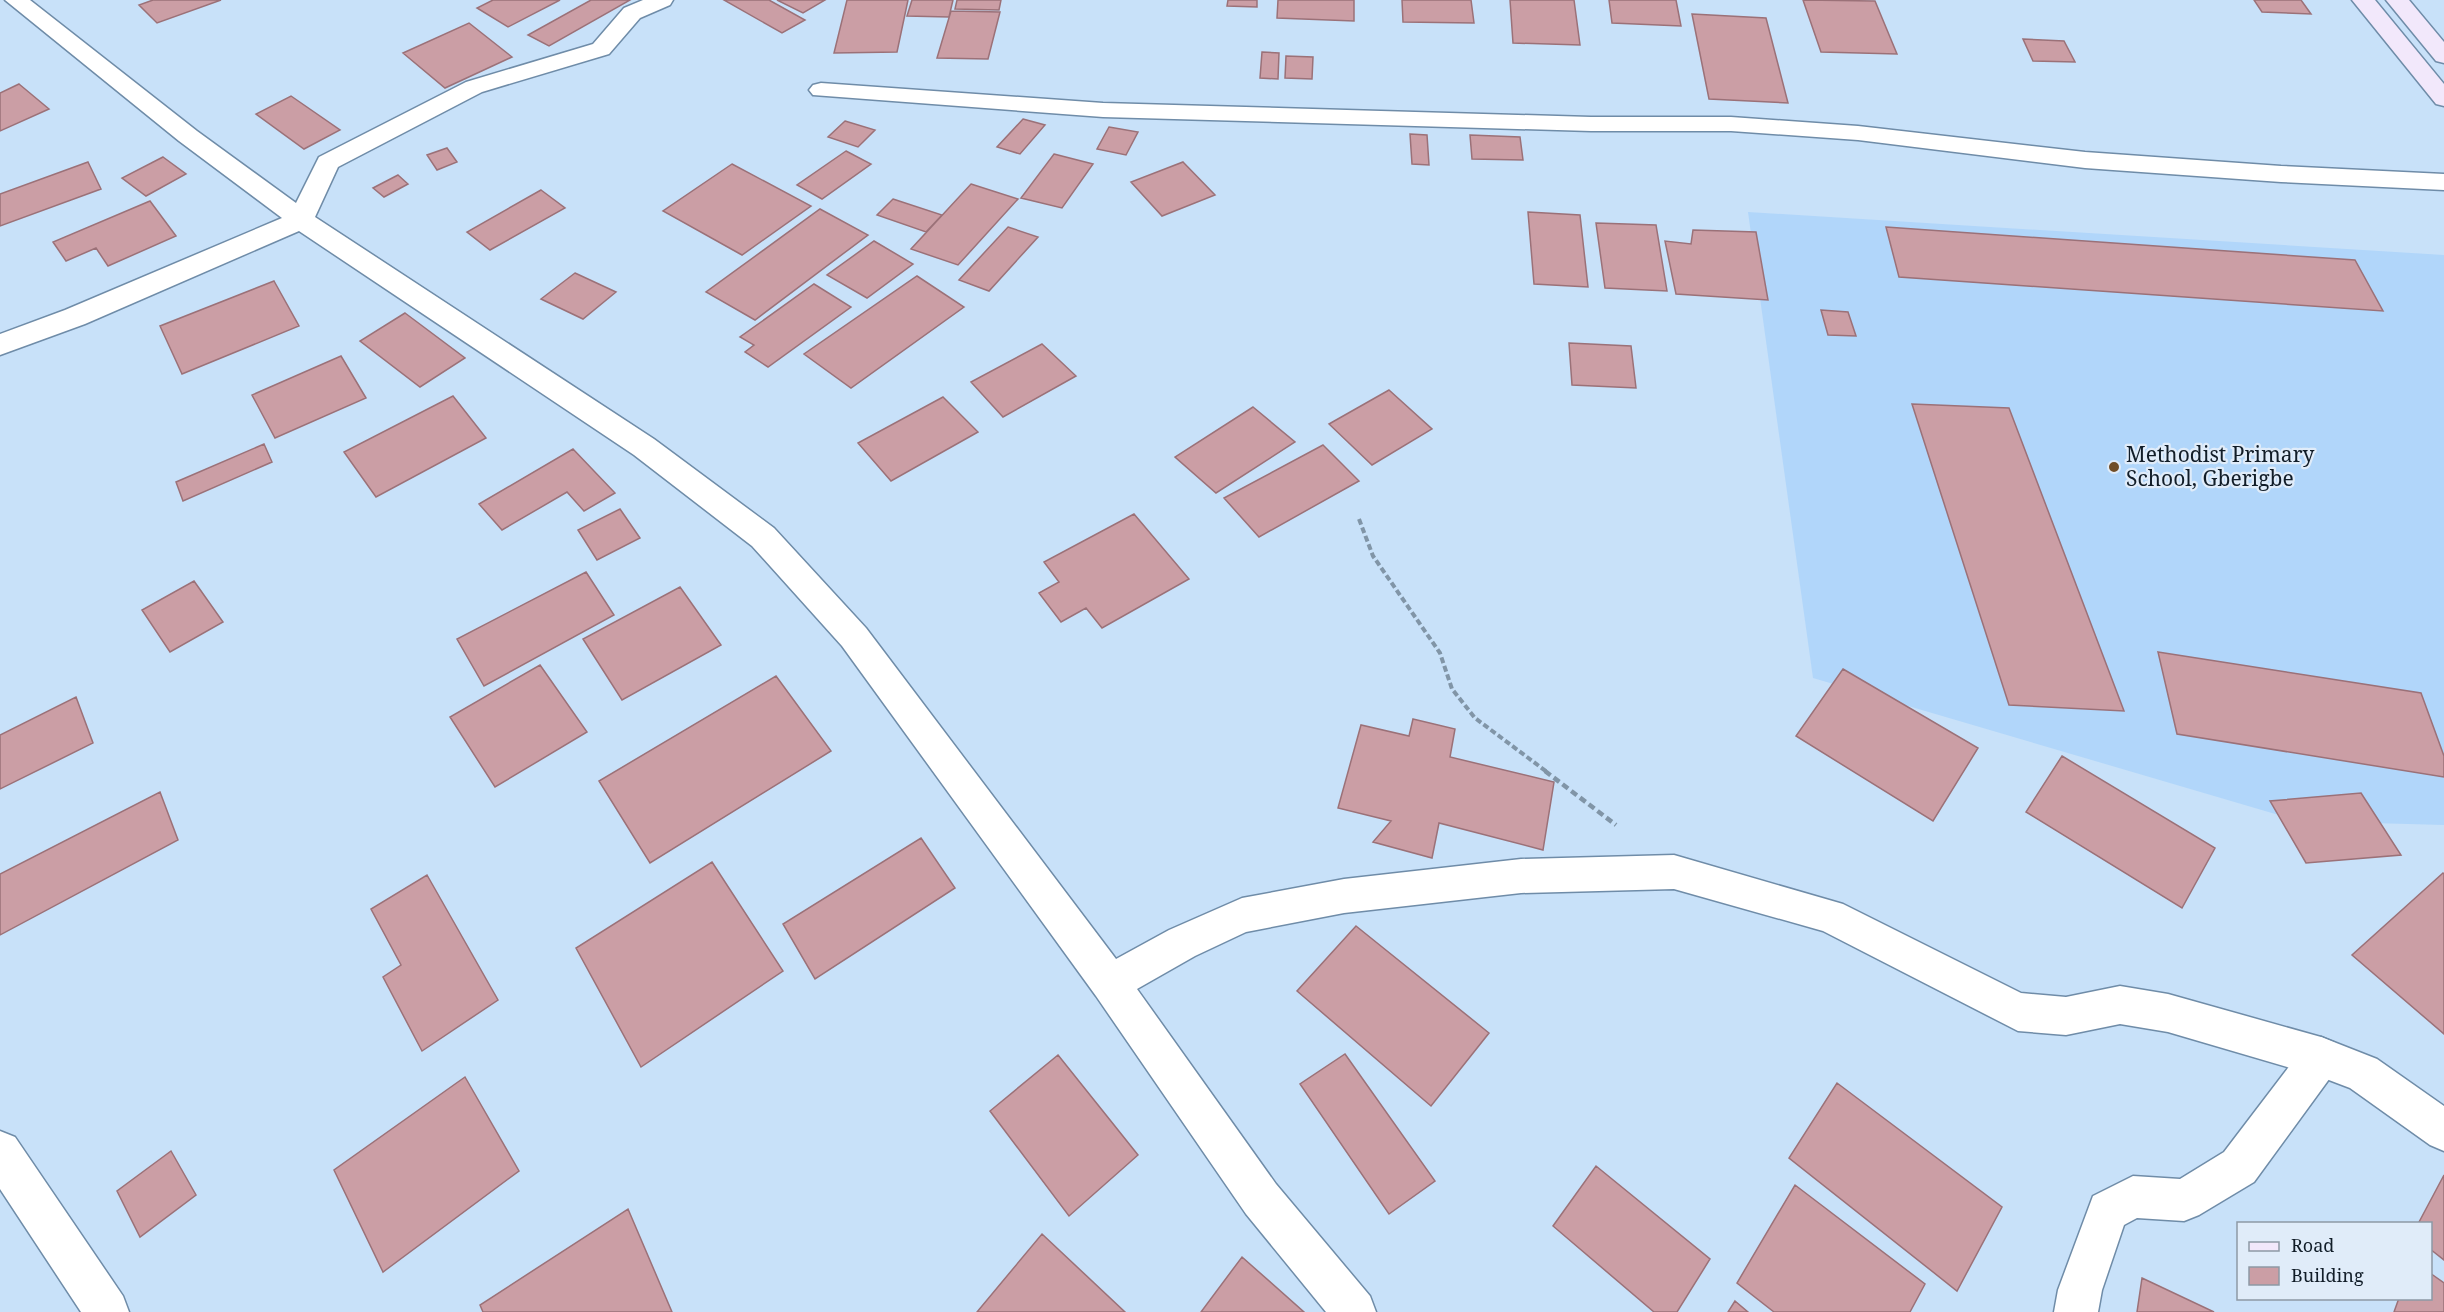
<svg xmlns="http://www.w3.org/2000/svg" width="2444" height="1312" viewBox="0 0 2444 1312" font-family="'Noto Serif',serif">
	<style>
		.built { fill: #b1d6fa }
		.building { fill: #cb9ea5; stroke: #9b7178; stroke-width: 1.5 }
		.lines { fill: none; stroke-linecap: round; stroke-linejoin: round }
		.service-casing { stroke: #6f8ca8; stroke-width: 3 }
		.minor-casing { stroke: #6f8ca8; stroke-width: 3 }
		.secondary-casing { stroke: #6f8ca8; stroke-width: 3 }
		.path-far1 { stroke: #8195a7; stroke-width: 4; stroke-dasharray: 6 3; stroke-linecap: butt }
		.path { stroke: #8195a7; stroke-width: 4.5; stroke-dasharray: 7 4; stroke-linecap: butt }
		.service { fill: #fff; fill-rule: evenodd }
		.minor { fill: #fff; fill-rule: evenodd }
		.secondary { fill: #f2e8fb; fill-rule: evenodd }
		.poi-dot { fill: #704d26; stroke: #e0ecf9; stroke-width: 2 }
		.labels { text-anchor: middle; stroke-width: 4.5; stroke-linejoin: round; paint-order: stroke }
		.poi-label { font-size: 21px; fill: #111d28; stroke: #e0ecf9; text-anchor: start }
	</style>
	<rect width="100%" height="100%" fill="#c8e1f9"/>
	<path class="built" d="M1748 212 2444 255V825L2299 821 1813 678Z"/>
	<path class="building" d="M153 0H221L157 23 139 5Z
		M493 0H560L508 27 477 8Z
		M591 0H630L549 46 528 35Z
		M724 0H769L805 20 782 33Z
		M777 0H825L803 13Z
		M847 0H908L897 52 834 53Z
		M912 0H953L949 17 907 16Z
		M957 0H1001L999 10 955 9Z
		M1228 0H1257V7L1227 6Z
		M1278 0H1354V21L1277 18Z
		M1402 0H1471L1474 23 1403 22Z
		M1510 0H1574L1580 45 1513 43Z
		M1609 0H1676L1681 26 1612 23Z
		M1803 0 1875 1 1897 54 1821 52Z
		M2254 0H2301L2311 14 2262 12Z
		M951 11 1000 12 988 59 937 58Z
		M1692 14 1766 18 1788 103 1709 99Z
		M469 23 512 57 445 88 403 53Z
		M2023 39 2064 41 2075 62 2033 61Z
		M1262 52 1279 53 1278 79 1260 78Z
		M1286 56 1313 57 1312 79 1285 78Z
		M19 84 49 109 0 131V93Z
		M291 96 340 130 304 149 256 114Z
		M1023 119 1045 125 1020 154 997 147Z
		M845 121 875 130 858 147 828 137Z
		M1109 127 1138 132 1126 155 1097 149Z
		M1410 134 1427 135 1429 165 1412 164Z
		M1470 135 1520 137 1523 160 1472 159Z
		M447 148 457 162 437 170 427 155Z
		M846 151 871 164 822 199 797 185Z
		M1054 154 1093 164 1062 208 1021 198Z
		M163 157 186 174 146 196 122 178Z
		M88 162 101 189 0 226V194Z
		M1183 162 1215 195 1162 216 1131 182Z
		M732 164 811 206 742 255 663 211Z
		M398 175 408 184 384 197 373 188Z
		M971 184 1018 199 958 265 911 249Z
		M541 190 565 208 490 250 467 232Z
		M893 199 942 215 926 232 877 215Z
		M150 201 176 236 108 266 96 248 66 261 53 242Z
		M820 209 868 235 755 320 706 292Z
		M1528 212 1580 215 1588 287 1534 284Z
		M1596 223 1656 225 1667 291 1605 288Z
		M1008 227 1038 237 989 291 959 280Z
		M1886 227 2355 260 2383 311 1899 277Z
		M1693 230 1756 232 1768 300 1676 294 1665 241 1691 244Z
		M874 241 913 264 867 298 827 275Z
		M575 273 616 292 583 319 541 299Z
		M917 276 964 307 851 388 804 354Z
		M274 281 299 326 182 374 160 326Z
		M814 284 851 307 768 367 745 352 754 345 740 337Z
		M1821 310 1848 312 1856 336 1828 335Z
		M405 313 465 358 420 387 360 341Z
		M1569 343 1631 346 1636 388 1572 385Z
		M1042 344 1076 376 1003 417 971 382Z
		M341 356 366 398 275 438 252 395Z
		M1389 390 1432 429 1372 465 1329 424Z
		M453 396 486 438 376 497 344 452Z
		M943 397 978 432 891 481 858 443Z
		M1912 404 2009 408 2124 711 2009 705Z
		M1253 407 1295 442 1216 493 1175 457Z
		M264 444 272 462 183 501 176 482Z
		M1323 445 1359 481 1259 537 1224 498Z
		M573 449 615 493 584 511 567 492 502 530 479 504Z
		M620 509 640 538 597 560 578 530Z
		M1134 514 1189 579 1102 628 1086 608 1061 622 1039 593 1059 582 1044 562Z
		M586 572 614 615 484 686 457 639Z
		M194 581 223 622 170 652 142 610Z
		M680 587 721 645 622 700 583 639Z
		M2158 652 2421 693 2444 756V777L2177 734Z
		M540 665 587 732 495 787 450 717Z
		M1843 669 1978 748 1933 821 1796 736Z
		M776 676 831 751 650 863 599 781Z
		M76 697 93 743 0 789V735Z
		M1413 719 1455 729 1450 757 1554 782 1543 850 1439 823 1432 858 1373 842 1391 821 1338 808 1361 725 1409 736Z
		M2062 756 2215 848 2182 908 2026 812Z
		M160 792 178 840 0 935V874Z
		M2361 793 2401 855 2306 863 2270 801Z
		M921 838 955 888 815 979 783 924Z
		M712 862 783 971 641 1067 576 948Z
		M2443 873 2444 874V1034L2352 955Z
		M427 875 498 1000 422 1051 383 977 401 965 371 909Z
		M1356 926 1489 1033 1431 1106 1297 991Z
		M1345 1054 1435 1181 1389 1214 1300 1084Z
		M1058 1055 1138 1155 1069 1216 990 1111Z
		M465 1077 519 1171 383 1272 334 1170Z
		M1837 1083 2002 1207 1957 1291 1789 1158Z
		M171 1151 196 1195 140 1237 117 1191Z
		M1596 1166 1710 1259 1677 1312H1654L1553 1226Z
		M2444 1175V1260L2430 1249V1224H2418Z
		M1795 1185 1925 1284 1910 1312H1774L1737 1283Z
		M628 1209 672 1312H483L480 1305Z
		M1042 1234 1125 1312H977Z
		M1242 1257 1304 1312H1201Z
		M2430 1273 2444 1283V1312H2394L2399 1298H2430Z
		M2142 1278 2214 1312H2137Z
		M1735 1301 1748 1312H1728Z"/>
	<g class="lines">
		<defs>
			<path id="service" d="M2321 1037 2335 1043 2341 1057 2335 1071 2254 1182 2199 1215 2184 1221 2137 1218 2124 1225 2102 1290 2098 1312H2054L2058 1290 2093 1196 2133 1176 2180 1179 2224 1152 2307 1043Z"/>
			<path id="minor" d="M5 0H30L197 131 296 203 319 157 466 82 593 44 624 8 643 0H673L670 5 640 18 609 54 482 92 338 167 315 217 654 439 774 528 866 628 1116 959 1169 930 1242 898 1344 879 1521 859 1674 855 1843 904 2021 993 2066 997 2120 986 2168 994 2321 1037 2377 1059 2444 1106V1151L2430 1145 2350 1088 2321 1077 2168 1032 2120 1024 2066 1035 2018 1031 1823 931 1674 889 1521 893 1344 913 1246 932 1195 956 1137 989 1276 1184 1370 1296 1376 1312H1326L1246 1214 1096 996 842 646 752 546 634 455 299 231 85 324 0 355V334L65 310 282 218 179 141Z
				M821 83 1103 103 1591 117H1731L1858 126 2085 152 2281 166 2444 174V190L2281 182 2085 168 1858 140 1731 131H1591L1103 117 813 95 809 90 813 85Z
				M0 1131 15 1137 123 1296 129 1312H81L0 1189Z"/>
			<path id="secondary" d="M2352 0H2375L2444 84V106L2436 104Z
				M2386 0H2409L2444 42V63L2436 61Z"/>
		</defs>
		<use href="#service" class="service-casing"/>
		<use href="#minor" class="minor-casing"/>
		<use href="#secondary" class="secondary-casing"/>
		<path class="path-far1" d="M1359 519 1373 556 1440 653 1452 689 1475 718 1547 772"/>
		<path class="path" d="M1545 771 1616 825"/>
		<use href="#service" class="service"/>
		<use href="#minor" class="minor"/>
		<use href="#secondary" class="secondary"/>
	</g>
	<circle class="poi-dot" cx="2114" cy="467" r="6"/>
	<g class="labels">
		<g class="poi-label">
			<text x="2126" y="462">Methodist Primary<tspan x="2126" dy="24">School, Gberigbe</tspan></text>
		</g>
	</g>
	<rect x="2237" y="1222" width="195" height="78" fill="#e0ecf9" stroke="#8d99a5" stroke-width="1.5"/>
	<rect x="2249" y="1242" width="30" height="9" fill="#f2e8fb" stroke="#8d99a5" stroke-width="1.5"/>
	<text x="2291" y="1252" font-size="18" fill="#111d28">Road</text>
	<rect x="2249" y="1267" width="30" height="18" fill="#cb9ea5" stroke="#8d99a5" stroke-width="1.5"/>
	<text x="2291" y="1282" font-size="18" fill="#111d28">Building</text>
</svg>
